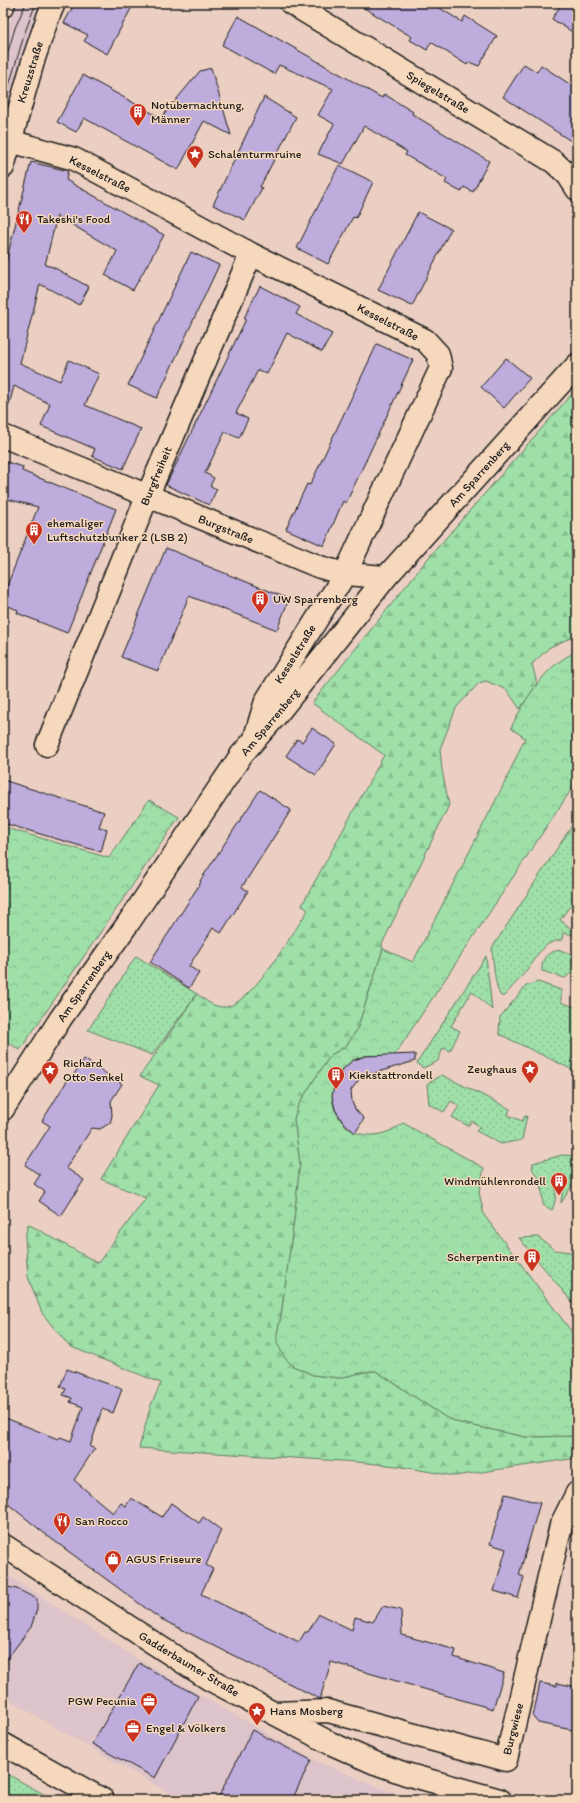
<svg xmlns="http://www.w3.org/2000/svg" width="580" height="1803" viewBox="0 0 580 1803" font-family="Itim,sans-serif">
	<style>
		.built { fill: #ddc4ca }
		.grass { fill: url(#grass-dots); stroke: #5e7e62 }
		.forest { fill: url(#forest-firs); stroke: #5e7e62 }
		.park { fill: url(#park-crowns); stroke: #5e7e62 }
		.building { fill: #bdacdc; stroke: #1c1c1c }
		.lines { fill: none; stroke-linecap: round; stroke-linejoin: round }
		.street-casing { stroke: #1c1c1c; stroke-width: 25 }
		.secondary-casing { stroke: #1c1c1c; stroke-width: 25 }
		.primary-casing { stroke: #1c1c1c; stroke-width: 25 }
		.street { stroke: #f6d8bc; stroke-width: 22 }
		.secondary { stroke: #f6d8bc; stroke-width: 22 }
		.primary { stroke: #f6d8bc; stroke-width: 22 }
		.tram { stroke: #1c1c1c; stroke-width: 1 }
		.labels { text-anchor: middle; stroke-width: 3; stroke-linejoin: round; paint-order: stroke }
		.street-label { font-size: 12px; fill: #1c1c1c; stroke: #f6d8bc }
		.poi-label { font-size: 12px; fill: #1c1c1c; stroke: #f6d8bc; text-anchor: start }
	</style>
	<defs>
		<pattern id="grass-dots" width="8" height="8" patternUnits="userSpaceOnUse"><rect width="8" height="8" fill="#9fdfa8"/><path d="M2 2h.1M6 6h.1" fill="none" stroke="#88bf90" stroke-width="1.8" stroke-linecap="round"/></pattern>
		<pattern id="forest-firs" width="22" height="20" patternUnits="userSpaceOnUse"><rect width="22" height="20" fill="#9fdfa8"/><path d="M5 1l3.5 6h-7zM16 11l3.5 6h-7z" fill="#88bf90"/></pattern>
		<pattern id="park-crowns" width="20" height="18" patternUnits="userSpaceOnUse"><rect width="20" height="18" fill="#9fdfa8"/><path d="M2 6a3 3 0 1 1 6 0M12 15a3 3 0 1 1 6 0" fill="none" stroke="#88bf90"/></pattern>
	</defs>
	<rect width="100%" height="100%" fill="#ebcfc2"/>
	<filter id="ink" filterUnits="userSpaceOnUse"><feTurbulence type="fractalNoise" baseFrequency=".025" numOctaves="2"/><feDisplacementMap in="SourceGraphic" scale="8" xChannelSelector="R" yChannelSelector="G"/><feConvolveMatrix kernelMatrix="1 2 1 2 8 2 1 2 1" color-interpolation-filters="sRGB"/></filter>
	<g filter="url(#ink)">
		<path class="built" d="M15 3H43L30 35 3 129V47Z
			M3 1572 139 1660 312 1759 410 1800H182L134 1773 51 1725 3 1695Z"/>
		<path class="grass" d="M577 818V896L560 920 577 933V944L575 943 576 935 563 933 562 940C541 942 537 957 525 972 519 980 511 988 504 996H501C495 990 493 958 492 948Z
			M560 950 577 956V974L571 973 565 978 542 971C541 958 547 952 560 950Z
			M136 956 197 994 152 1055 88 1030Z
			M486 956 492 1010 472 991 451 1026 460 1031 450 1051 443 1048 438 1061 423 1068 417 1063Z
			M538 982 561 990V1002L577 1008V1072L499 1034 500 1017 526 986Z
			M442 1075 510 1109 508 1115 522 1121 525 1116H527L522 1140 501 1144 476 1131 480 1127 472 1121 468 1126 452 1117 459 1106 451 1101 444 1112 429 1104 427 1084Z
			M562 1155 577 1156V1178L561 1203 563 1188 560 1176H554C557 1189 557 1198 552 1210L543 1205 541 1180C537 1174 530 1171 533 1163Z
			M538 1237 555 1250 577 1253V1308L519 1238Z
			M3 1773 11 1776 54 1800H3Z"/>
		<path class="forest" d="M577 388V635L550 647 532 664 537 684 520 709 507 690 486 681 479 683 456 708 440 749 442 770 449 805 382 944 383 949 357 1030 346 1046 331 1055 314 1080 298 1106 294 1119 300 1163 294 1220 281 1316 277 1334 293 1366 313 1375 339 1378 370 1371H376L445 1417 460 1423 526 1437 577 1436V1458L454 1476 397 1466 357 1462 139 1448 151 1405 161 1383 69 1346 54 1328 42 1313 28 1277 25 1238 28 1224 98 1263 146 1198 101 1179 159 1085 140 1076 197 994C205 1000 213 1007 224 1007 250 1007 294 931 308 910L302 905 384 755 312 703 430 556Z"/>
		<path class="park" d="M577 652V678L574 686 572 704 577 723V781L392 1059C383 1057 374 1054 365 1056 342 1060 326 1088 335 1110 348 1141 380 1141 403 1123L484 1168 479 1192 484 1215 577 1339V1436L526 1437 460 1423 445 1417 376 1371H370L339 1378 313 1375 293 1366 285 1358 277 1343V1334L281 1316 294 1220 300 1163 294 1119 298 1106 314 1080 331 1055 346 1046 357 1030 383 949 413 962 504 784 525 738 511 728C524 701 547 662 577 652Z
			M149 800 179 817 20 1050 3 1039V827L109 858Z"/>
		<path class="building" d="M75 3H134L107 54 84 41 88 35 64 23Z
			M356 3H432L462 22 465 16 497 36 479 66 469 62 467 65 431 42 427 50 410 40 412 37Z
			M562 3H577V35L552 19Z
			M238 16 382 98 384 94 413 112 412 114 489 161 473 192 464 187 461 192 445 183 447 179 405 155 407 152 364 126 343 164 318 154 334 124 318 115 333 89 279 65 274 74 222 45Z
			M524 64 537 72 541 65 577 89V145L503 97Z
			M211 68 231 135 204 121 178 170 84 118 76 132 57 122 83 75 161 118 200 71Z
			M264 97 296 117 260 187 262 188 245 220 213 205Z
			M31 162 68 171 66 180 164 235 133 290 105 275 117 251 57 216 45 265 53 267 89 287 79 305 40 284 20 363 60 381 69 360 99 374 85 405 141 429 123 469 92 456 95 449 41 426 50 404 14 386 9 405 3 404V274Z
			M339 165 373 182 356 218 353 217 328 264 297 248Z
			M418 212 451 229 412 306 378 290Z
			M191 252 219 265 157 398 128 385Z
			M260 286 300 307 296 314 332 334 322 352 287 333 267 374 258 370 236 413 248 419 239 438 225 432 205 473 214 478 210 486 217 489 209 505 166 485 246 319 244 318Z
			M377 344 413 360 346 503 343 501 324 546 286 529 307 484 310 485Z
			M506 358 530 378 504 408 481 387Z
			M3 461 23 467 22 471 116 509 67 633 17 613 18 610 3 604V596L38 507 3 498Z
			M166 548 203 563 202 564 289 599 277 630 189 596 158 671 121 657Z
			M312 728 336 744 316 775 286 756 297 739 302 742Z
			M3 780 104 812 99 827 107 829 101 852 3 823Z
			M260 790 291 810 242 887 248 891 221 933 213 928 189 966 199 973 189 988 150 962 201 882 200 881Z
			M415 1054V1061L361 1077 351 1090 352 1102 355 1109 364 1119 355 1133 342 1121 335 1109 332 1096 335 1082 342 1070 352 1061 365 1056Z
			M84 1059 122 1084 111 1101 112 1116 110 1123 100 1129 92 1128 66 1168 84 1180 61 1216 39 1201 45 1192 34 1184 40 1175 25 1165 50 1126 42 1121 70 1076 72 1077Z
			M67 1369 122 1389 113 1413 102 1409 90 1447 95 1448 74 1480 113 1513 121 1503 126 1506 131 1498 162 1517 171 1503 199 1523 203 1517 221 1530 206 1565 213 1569 201 1594 299 1642 305 1632H308L319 1614 352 1630 355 1617 373 1622 383 1606 401 1610 402 1635 456 1650 454 1657 504 1673 493 1709 331 1662 320 1699 159 1618 49 1537 3 1500V1417L58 1439 60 1437 71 1441 83 1407 70 1402 72 1398 63 1395 66 1389 60 1387Z
			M505 1494 540 1503 519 1575 524 1577 518 1598 494 1591 506 1549 490 1544Z
			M3 1586 17 1589 37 1599V1609L31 1627 3 1664Z
			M139 1663 198 1696 155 1778 92 1744Z
			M540 1683 557 1686V1683L577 1687V1731L538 1723 533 1717Z
			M252 1730 311 1760 292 1800H217Z"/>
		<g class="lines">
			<defs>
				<path id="street" d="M291 3 554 162 568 175 577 189
					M10 141 74 159 251 254 425 340 438 354 441 368 345 574 266 701 256 734
					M3 436 320 567 345 574 386 577
					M47 745 147 497 251 254
					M3 1109 61 1018 129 922 242 754 274 718 386 577 577 365
					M3 1545 209 1679 330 1743 375 1763 406 1774 500 1800
					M275 1713 328 1711 506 1760 561 1525 577 1493"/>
				<path id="secondary" d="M3 1744 103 1800"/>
				<path id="primary" d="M3 6 4 3
					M3 167 34 58 48 17 54 3"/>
			</defs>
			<use href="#street" class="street-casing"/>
			<use href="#secondary" class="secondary-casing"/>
			<use href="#primary" class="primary-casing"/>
			<use href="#street" class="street"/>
			<use href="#secondary" class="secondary"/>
			<use href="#primary" class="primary"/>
			<path class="tram" d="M3 69 15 28 26 3
				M3 106 25 32 36 3"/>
		</g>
	</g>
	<defs>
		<symbol id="building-pin" viewBox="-11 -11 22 30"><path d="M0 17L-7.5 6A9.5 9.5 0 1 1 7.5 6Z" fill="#c8321e" stroke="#f6d8bc"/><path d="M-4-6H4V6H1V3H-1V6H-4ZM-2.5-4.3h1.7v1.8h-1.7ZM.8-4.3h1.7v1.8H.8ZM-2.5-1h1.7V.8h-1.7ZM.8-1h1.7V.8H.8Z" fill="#fff"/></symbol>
		<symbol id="sight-pin" viewBox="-11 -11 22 30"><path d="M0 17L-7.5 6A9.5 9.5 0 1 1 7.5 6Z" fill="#c8321e" stroke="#f6d8bc"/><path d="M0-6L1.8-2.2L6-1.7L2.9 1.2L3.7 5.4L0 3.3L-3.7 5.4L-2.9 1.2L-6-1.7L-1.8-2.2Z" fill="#fff"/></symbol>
		<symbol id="restaurant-pin" viewBox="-11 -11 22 30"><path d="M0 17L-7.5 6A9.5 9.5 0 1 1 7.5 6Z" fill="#c8321e" stroke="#f6d8bc"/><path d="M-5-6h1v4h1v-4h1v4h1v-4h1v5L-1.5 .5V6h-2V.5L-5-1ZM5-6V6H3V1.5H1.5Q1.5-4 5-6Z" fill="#fff"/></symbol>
		<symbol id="shop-pin" viewBox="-11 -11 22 30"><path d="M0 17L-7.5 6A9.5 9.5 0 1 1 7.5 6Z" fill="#c8321e" stroke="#f6d8bc"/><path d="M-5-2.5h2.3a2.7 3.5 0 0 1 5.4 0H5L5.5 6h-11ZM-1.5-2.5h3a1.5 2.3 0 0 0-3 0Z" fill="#fff"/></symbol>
		<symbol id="office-pin" viewBox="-11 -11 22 30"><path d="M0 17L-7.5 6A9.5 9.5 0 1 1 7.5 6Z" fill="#c8321e" stroke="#f6d8bc"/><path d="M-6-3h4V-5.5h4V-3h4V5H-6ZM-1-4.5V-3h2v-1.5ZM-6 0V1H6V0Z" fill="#fff"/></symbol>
	</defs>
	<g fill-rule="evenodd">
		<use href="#building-pin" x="128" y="102" width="20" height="27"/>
		<use href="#sight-pin" x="185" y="144" width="20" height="27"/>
		<use href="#restaurant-pin" x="14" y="209" width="20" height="27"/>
		<use href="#building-pin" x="24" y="520" width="20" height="27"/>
		<use href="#building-pin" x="250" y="589" width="20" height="27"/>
		<use href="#sight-pin" x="520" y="1059" width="20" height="27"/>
		<use href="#sight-pin" x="40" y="1060" width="20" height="27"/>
		<use href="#building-pin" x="326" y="1065" width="20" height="27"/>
		<use href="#building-pin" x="549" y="1171" width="20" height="27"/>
		<use href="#building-pin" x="522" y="1247" width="20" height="27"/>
		<use href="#restaurant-pin" x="52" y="1511" width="20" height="27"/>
		<use href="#shop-pin" x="103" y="1549" width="20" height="27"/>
		<use href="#office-pin" x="139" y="1691" width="20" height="27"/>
		<use href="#sight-pin" x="247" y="1701" width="20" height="27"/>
		<use href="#office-pin" x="123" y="1718" width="20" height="27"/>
	</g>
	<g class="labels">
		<g class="street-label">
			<text transform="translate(30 72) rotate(-73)" y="4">Kreuzstraße</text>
			<text transform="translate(438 92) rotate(31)" y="4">Spiegelstraße</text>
			<text transform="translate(100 174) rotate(27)" y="4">Kesselstraße</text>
			<text transform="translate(388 322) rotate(27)" y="4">Kesselstraße</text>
			<text transform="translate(479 474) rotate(-48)" y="4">Am Sparrenberg</text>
			<text transform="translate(156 476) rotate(-67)" y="4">Burgfreiheit</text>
			<text transform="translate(226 529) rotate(22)" y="4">Burgstraße</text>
			<text transform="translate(295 654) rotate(-58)" y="4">Kesselstraße</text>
			<text transform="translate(270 722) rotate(-50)" y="4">Am Sparrenberg</text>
			<text transform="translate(84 986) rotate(-55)" y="4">Am Sparrenberg</text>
			<text transform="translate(189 1664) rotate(31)" y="4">Gadderbaumer Straße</text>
			<text transform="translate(513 1729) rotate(-76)" y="4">Burgwiese</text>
		</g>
		<g class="poi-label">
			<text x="151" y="109">Notübernachtung,<tspan x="151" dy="14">Männer</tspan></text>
			<text x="208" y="158">Schalenturmruine</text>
			<text x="37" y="223">Takeshi's Food</text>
			<text x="47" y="527">ehemaliger<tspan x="47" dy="14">Luftschutzbunker 2 (LSB 2)</tspan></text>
			<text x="273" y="603">UW Sparrenberg</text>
			<text x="63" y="1067">Richard<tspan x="63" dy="14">Otto Senkel</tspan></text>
			<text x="517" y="1073" text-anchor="end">Zeughaus</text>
			<text x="349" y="1079">Kiekstattrondell</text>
			<text x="546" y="1185" text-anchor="end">Windmühlenrondell</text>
			<text x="519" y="1261" text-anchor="end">Scherpentiner</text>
			<text x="75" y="1525">San Rocco</text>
			<text x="126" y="1563">AGUS Friseure</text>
			<text x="136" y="1705" text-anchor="end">PGW Pecunia</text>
			<text x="270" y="1715">Hans Mosberg</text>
			<text x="146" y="1732">Engel &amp; Völkers</text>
		</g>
	</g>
	<rect width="580" height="1803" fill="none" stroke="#f6d8bc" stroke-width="16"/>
	<rect x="8" y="8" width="564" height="1787" fill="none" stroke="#1c1c1c" stroke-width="1.5" filter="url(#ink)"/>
</svg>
